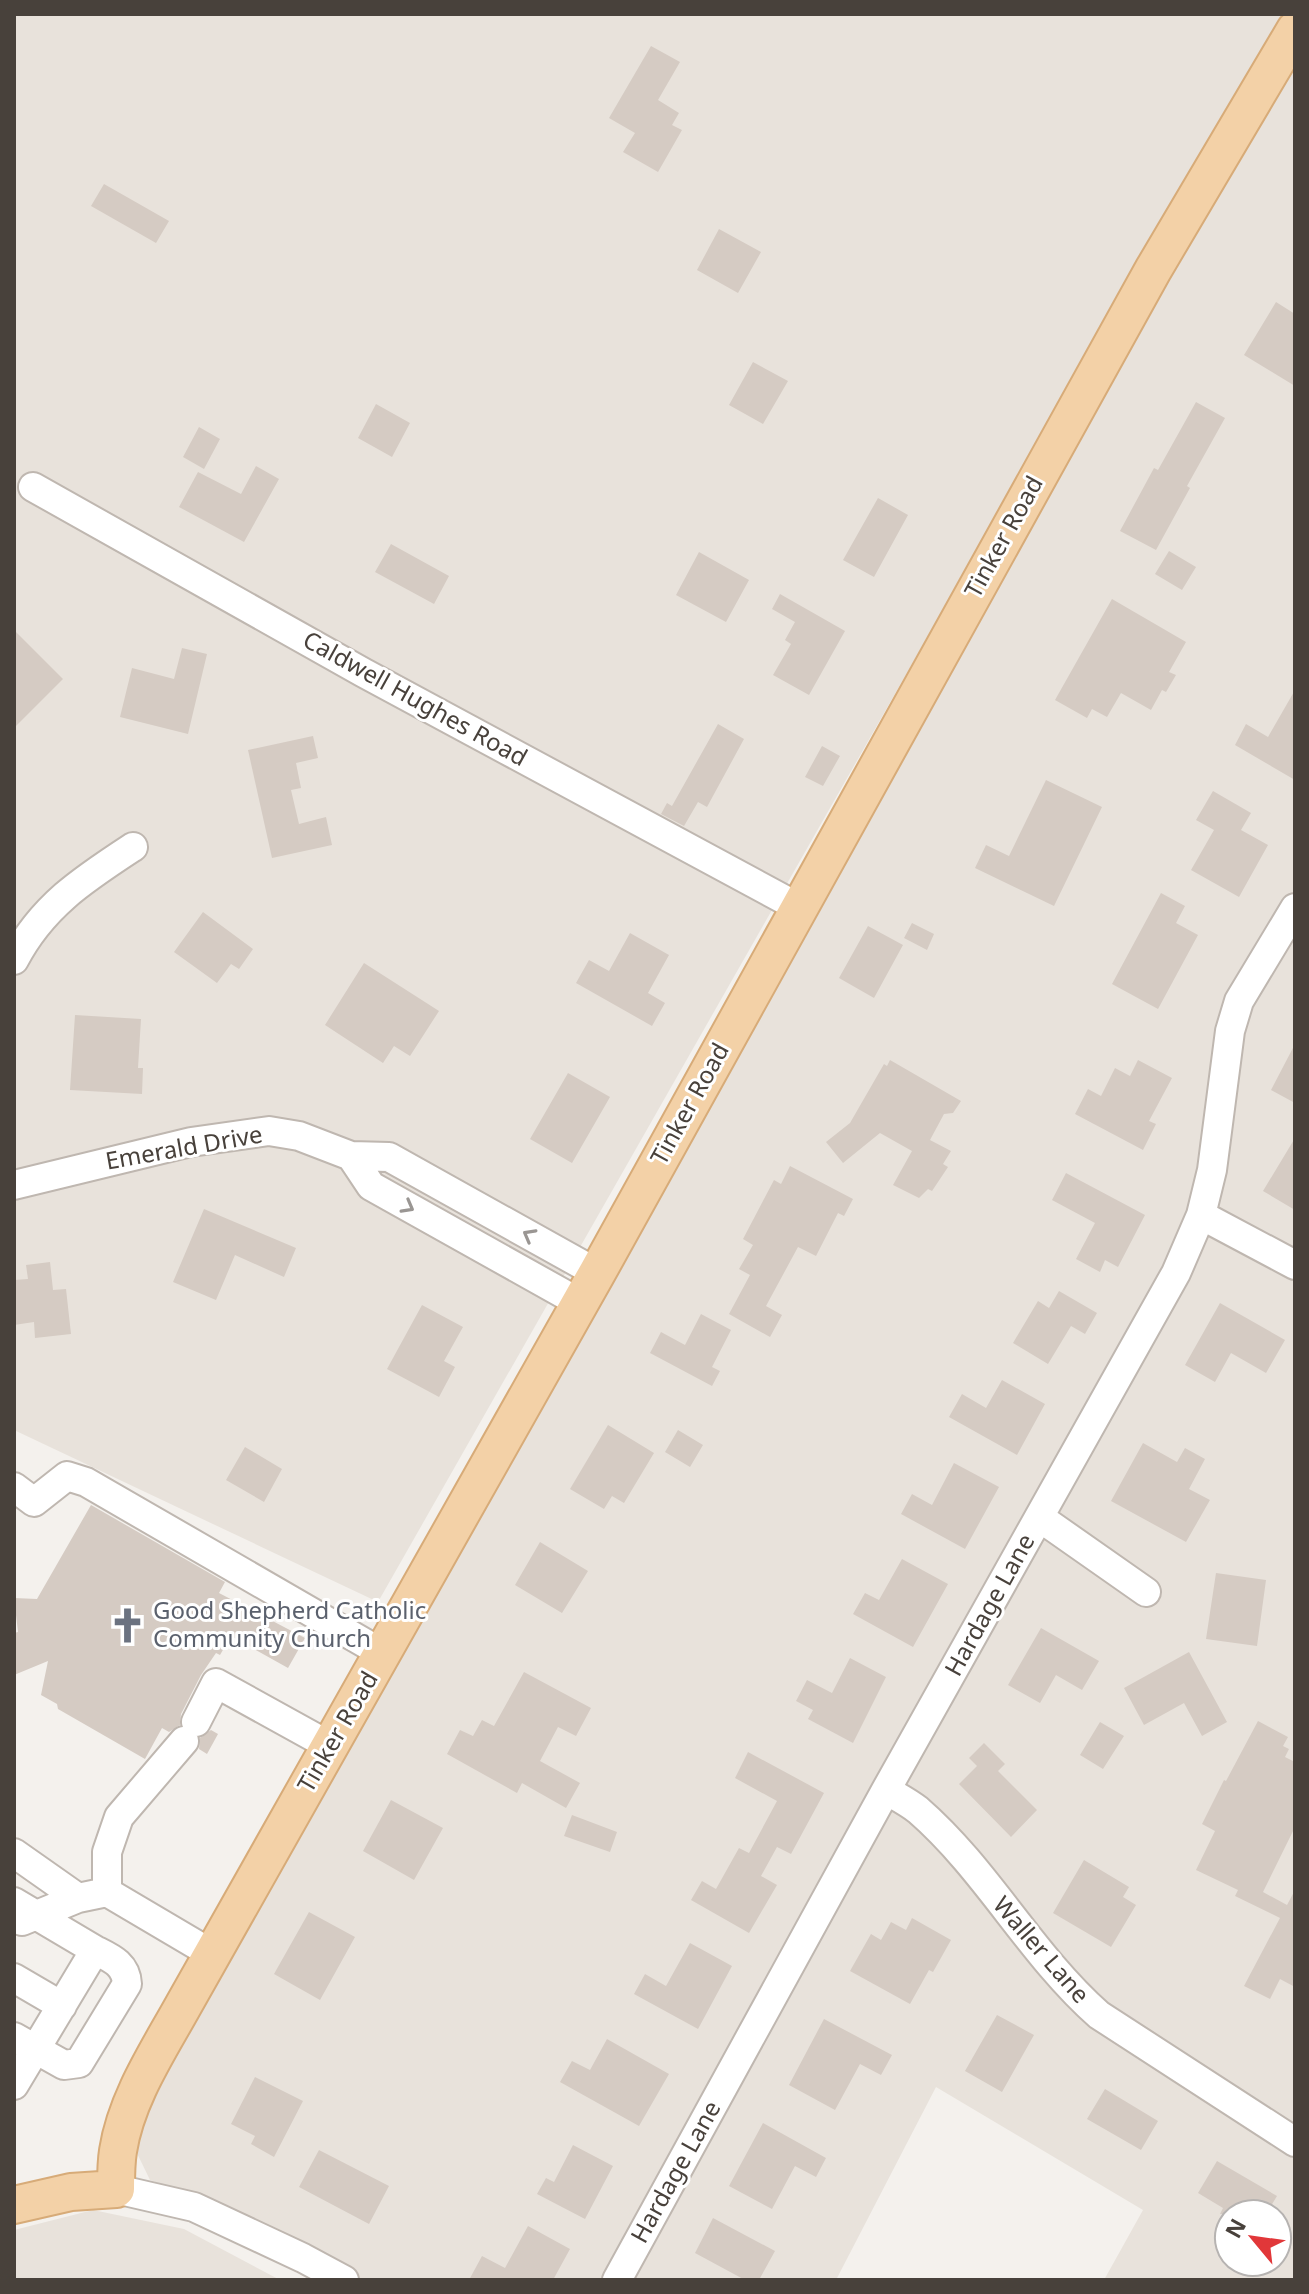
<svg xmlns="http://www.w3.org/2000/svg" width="1309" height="2294" viewBox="0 0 1309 2294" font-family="'Noto Sans',sans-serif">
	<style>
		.residential { fill: #e8e2db; fill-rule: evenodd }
		.building { fill: #d5cbc3 }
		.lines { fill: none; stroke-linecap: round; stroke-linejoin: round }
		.minor-casing { stroke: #bfb7b0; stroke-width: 32 }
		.major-casing { stroke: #d7ab78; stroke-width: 40 }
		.minor { stroke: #fff; stroke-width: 28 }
		.major { stroke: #f3d1a7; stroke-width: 36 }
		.oneway { stroke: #9a9693 }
		.labels { text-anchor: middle; stroke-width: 6; stroke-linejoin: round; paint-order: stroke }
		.street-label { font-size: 24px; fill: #48413b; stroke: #fff }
		.worship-label { font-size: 24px; fill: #5b616d; stroke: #fff; text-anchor: start }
	</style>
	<rect width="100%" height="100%" fill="#f4f1ed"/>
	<path class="residential" d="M14 14H1282L378 1602 14 1430Z
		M1295 56V2280H1104L1143 2210 936 2087 836 2280H353L198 2197 150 2180 133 2145 137 2115ZM1229 2214H1277V2262H1229Z
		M93 2210 184 2229 280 2280H14V2230Z"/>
	<path class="building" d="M651 46 680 62 658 100 679 113 672 125 682 130 658 172 623 152 635 133 609 118Z
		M104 184 169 221 156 243 91 206Z
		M719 229 761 252 738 293 697 270Z
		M1276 302 1295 314V386L1244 355Z
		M753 362 788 381 763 424 729 405Z
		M1196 402 1225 418 1187 486 1190 488 1156 550 1120 531 1154 468 1158 470Z
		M376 404 410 423 392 457 358 438Z
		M199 427 220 439 204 469 183 457Z
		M256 466 279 479 244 542 179 507 198 472 241 494Z
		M878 498 908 515 874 577 843 560Z
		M391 544 449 576 434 604 375 572Z
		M1169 551 1196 567 1182 590 1155 574Z
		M699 552 749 580 726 622 676 595Z
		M780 594 845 631 809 695 773 675 791 644 785 640 795 622 772 609Z
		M1112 599 1186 642 1169 672 1176 675 1166 692 1162 690 1151 710 1121 693 1107 717 1092 709 1087 718 1055 700Z
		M14 630 63 679 14 728Z
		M182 648 207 654 188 734 120 717 132 668 174 679Z
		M1295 690V780L1235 745 1246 724 1268 737Z
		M718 724 744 739 707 807 698 802 684 826 661 814 667 803 672 806Z
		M313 736 318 758 296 763 301 788 291 790 299 824 326 817 332 845 272 858 248 750Z
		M822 746 840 756 823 786 805 777Z
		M1046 780 1102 807 1054 906 975 868 986 845 1009 856Z
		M1213 791 1251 813 1241 830 1268 845 1239 897 1191 870 1214 830 1196 820Z
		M1161 893 1185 906 1176 923 1198 935 1158 1009 1112 984Z
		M203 912 253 949 239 969 231 964 217 983 174 952Z
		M912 923 934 934 927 950 904 938Z
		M868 926 903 945 874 998 839 978Z
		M630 933 669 955 648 993 665 1003 652 1026 576 983 589 960 609 971Z
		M364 963 439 1011 410 1056 394 1046 383 1063 325 1025Z
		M75 1015 141 1019 138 1068H143L142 1094 70 1090Z
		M1295 1044V1103L1271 1090Z
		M890 1060 961 1101 953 1113 944 1114 930 1140 951 1151 943 1164 948 1167 932 1191 928 1189 919 1198 893 1185 912 1151 880 1133 843 1163 826 1142 850 1123 884 1064 887 1066Z
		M1138 1060 1172 1078 1149 1121 1156 1124 1143 1150 1075 1114 1088 1089 1101 1096 1115 1068 1130 1076Z
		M568 1073 610 1097 572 1163 530 1139Z
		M1295 1138V1210L1263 1191Z
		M790 1166 853 1199 844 1216 838 1213 816 1256 798 1247 766 1306 782 1315 770 1337 729 1314 750 1275 739 1269 753 1245 743 1239 774 1180 781 1184Z
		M1066 1173 1145 1215 1118 1267 1105 1260 1100 1272 1076 1259 1095 1223 1052 1200Z
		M204 1209 296 1248 284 1277 235 1255 216 1300 173 1282Z
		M50 1262 53 1290 66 1289 71 1334 35 1338 34 1322 14 1325V1280L28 1279 26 1265Z
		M1059 1291 1097 1313 1085 1334 1071 1326 1048 1364 1013 1343 1038 1301 1049 1308Z
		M1220 1303 1285 1340 1266 1373 1231 1353 1215 1382 1185 1365Z
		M422 1305 463 1327 444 1361 455 1367 439 1397 387 1369Z
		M701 1314 731 1330 712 1367 720 1371 712 1386 650 1353 661 1332 685 1345Z
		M1002 1380 1045 1404 1017 1455 949 1417 962 1394 986 1408Z
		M608 1425 654 1453 624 1503 612 1496 604 1509 570 1489Z
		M678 1430 703 1445 690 1467 665 1452Z
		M1143 1443 1177 1462 1185 1448 1205 1459 1189 1489 1210 1500 1186 1542 1111 1501Z
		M245 1447 282 1469 264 1502 226 1480Z
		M954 1463 999 1487 965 1549 901 1514 912 1494 932 1505Z
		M91 1505 225 1582 219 1593 305 1638 288 1668 231 1636 220 1655 216 1653 201 1675 181 1714 180 1725 169 1732 162 1728 145 1759 58 1709 57 1704 41 1695 48 1661 14 1675V1633L18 1632 14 1598 37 1599Z
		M540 1542 588 1571 562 1613 515 1585Z
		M902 1559 948 1584 913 1647 853 1614 865 1593 879 1600Z
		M1216 1573 1266 1580 1257 1646 1206 1639Z
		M1041 1628 1099 1661 1082 1690 1056 1675 1040 1703 1008 1685Z
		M1189 1652 1227 1722 1202 1736 1184 1703 1144 1725 1124 1688Z
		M850 1658 886 1677 853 1743 808 1719 813 1710 796 1701 807 1680 832 1693Z
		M524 1672 591 1708 576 1736 558 1727 540 1761 580 1783 566 1808 522 1783 517 1793 447 1754 460 1730 473 1736 482 1720 494 1726Z
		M1258 1721 1288 1737 1283 1746 1289 1749 1285 1757 1295 1762V1827L1263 1892 1287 1905 1295 1890V1987L1280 1979 1270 1999 1244 1986 1280 1918 1235 1896 1238 1890 1196 1870 1215 1831 1202 1824 1224 1780 1226 1781Z
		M1100 1722 1124 1736 1103 1769 1080 1755Z
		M211 1730 218 1734 207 1754 199 1749 200 1738Z
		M984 1743 1005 1764 998 1771 1037 1810 1011 1837 959 1784 977 1766 969 1758Z
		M748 1752 824 1793 791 1854 777 1847 761 1876 777 1885 749 1933 691 1900 702 1881 716 1889 739 1848 749 1853 777 1801 735 1778Z
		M391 1800 443 1828 414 1880 363 1851Z
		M572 1815 617 1832 610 1852 564 1836Z
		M1084 1860 1129 1887 1123 1897 1136 1905 1111 1947 1053 1913Z
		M309 1912 355 1937 320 2000 274 1974Z
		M912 1918 951 1940 933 1972 929 1970 910 2004 850 1971 871 1934 881 1940 891 1922 906 1930Z
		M690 1943 732 1966 698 2029 634 1994 645 1974 666 1986Z
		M997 2015 1034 2035 1002 2092 965 2071Z
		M824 2019 892 2055 881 2075 860 2064 835 2110 789 2085Z
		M607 2039 669 2074 639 2126 560 2082 572 2061 590 2070Z
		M255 2077 303 2101 274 2157 251 2144 255 2136 231 2124Z
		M1105 2089 1158 2121 1141 2150 1087 2119Z
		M763 2123 826 2158 816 2177 795 2166 772 2209 729 2186Z
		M573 2145 613 2166 585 2219 537 2194 546 2178 554 2182Z
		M319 2150 389 2186 369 2224 299 2187Z
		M1217 2161 1277 2196 1266 2214H1220L1223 2208 1198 2193Z
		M713 2218 775 2251 759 2280H745L695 2253Z
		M528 2226 570 2249 553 2280H469L482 2256 505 2268Z"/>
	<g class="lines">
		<defs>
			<path id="minor" d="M33 487 364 673 798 907
				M14 960C42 906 84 879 133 847
				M351 1156 371 1186 580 1303
				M14 1185 191 1142 269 1131 299 1136 351 1156 389 1157 597 1273
				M1201 1215 1295 1265
				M14 1487 34 1502 67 1476 86 1482 382 1653
				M1039 1517 1146 1592
				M196 1722 216 1683 330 1746
				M886 1790C896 1796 908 1802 918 1810 987 1870 1030 1954 1099 2015L1295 2142
				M14 1853 78 1898
				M107 1892V1852L119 1817 184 1741
				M14 1902 95 1950 14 2085
				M22 1921 78 1898 107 1892 212 1954
				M14 1978 62 2006
				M14 2037 64 2065 79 2063 127 1984C126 1964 111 1958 95 1950
				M116 2189 194 2207 303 2258 344 2280
				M617 2280 886 1790 1176 1273 1201 1215 1212 1170 1230 1031 1239 1001 1295 908"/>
			<path id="major" d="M14 2205 71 2192 116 2189C116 2177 116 2163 118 2151 126 2099 158 2051 183 2006L597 1273 1153 270 1295 30"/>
		</defs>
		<use href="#minor" class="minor-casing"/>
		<use href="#major" class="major-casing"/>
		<use href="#minor" class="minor"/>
		<use href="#major" class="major"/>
	</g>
	<defs><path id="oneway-chevron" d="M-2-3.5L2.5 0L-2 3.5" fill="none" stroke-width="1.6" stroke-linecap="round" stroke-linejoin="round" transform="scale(2)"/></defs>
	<g class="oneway">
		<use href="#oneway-chevron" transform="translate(408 1207) rotate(29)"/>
		<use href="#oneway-chevron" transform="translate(529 1235) rotate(-151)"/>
	</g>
	<defs>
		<symbol id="church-bare" viewBox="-9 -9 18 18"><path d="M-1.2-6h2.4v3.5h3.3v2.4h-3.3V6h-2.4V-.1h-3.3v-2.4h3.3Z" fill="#6b7280" stroke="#fff" stroke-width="2.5" paint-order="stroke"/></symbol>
	</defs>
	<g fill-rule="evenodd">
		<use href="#church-bare" x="102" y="1600" width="51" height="51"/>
	</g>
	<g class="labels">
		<g class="street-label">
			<text transform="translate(1004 537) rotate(-61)" y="8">Tinker Road</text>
			<text transform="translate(415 699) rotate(29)" y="8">Caldwell Hughes Road</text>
			<text transform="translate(690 1104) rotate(-61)" y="8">Tinker Road</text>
			<text transform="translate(184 1148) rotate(-10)" y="8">Emerald Drive</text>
			<text transform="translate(990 1605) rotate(-61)" y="8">Hardage Lane</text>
			<text transform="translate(338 1732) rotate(-60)" y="8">Tinker Road</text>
			<text transform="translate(1041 1950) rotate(49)" y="8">Waller Lane</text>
			<text transform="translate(676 2172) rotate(-61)" y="8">Hardage Lane</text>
		</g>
		<g class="worship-label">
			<text x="153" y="1619">Good Shepherd Catholic<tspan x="153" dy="28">Community Church</tspan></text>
		</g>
	</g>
	<rect width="1309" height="2294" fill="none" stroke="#48413b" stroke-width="32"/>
	<g transform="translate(1253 2238) rotate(299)"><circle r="38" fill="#ffffff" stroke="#b6b3b1" stroke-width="2"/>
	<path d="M0-6L14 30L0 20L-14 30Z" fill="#e13739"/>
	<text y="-12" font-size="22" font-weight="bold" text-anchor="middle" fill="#48413b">N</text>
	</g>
</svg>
